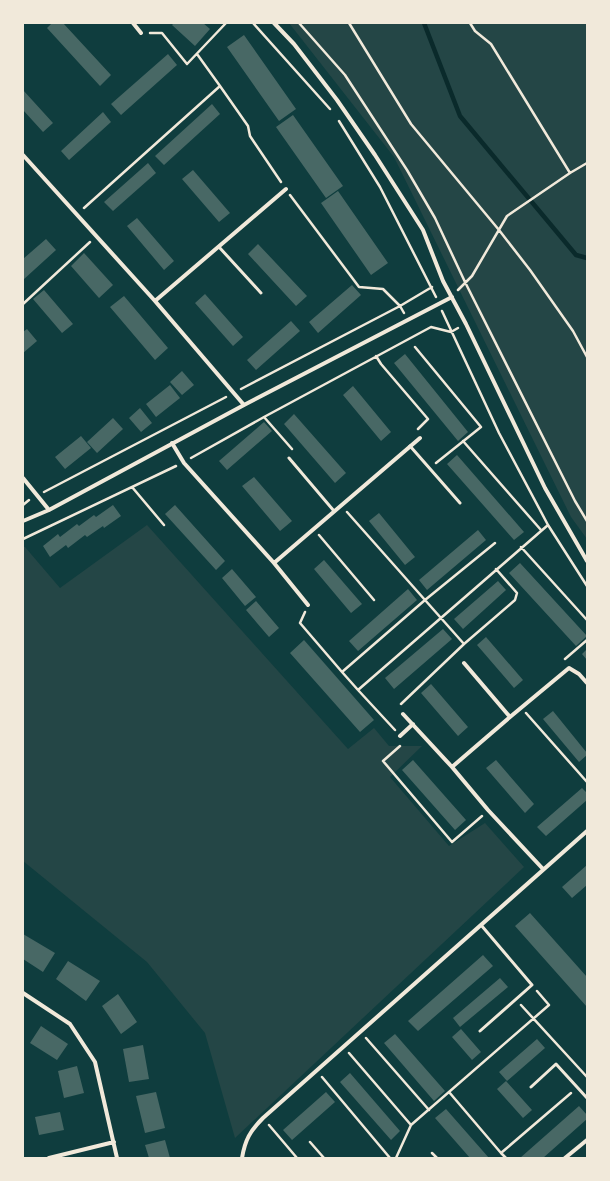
<svg xmlns="http://www.w3.org/2000/svg" width="610" height="1181" viewBox="0 0 610 1181" font-family="Spectral,serif">
	<style>
		.green { fill: #244646 }
		.lines { fill: none; stroke-linecap: round; stroke-linejoin: round }
		.stream { stroke: #0a2a2b; stroke-width: 4.5 }
		.building { fill: #486865 }
		.path { stroke: #f1e9da; stroke-width: 2.5 }
		.service { stroke: #f1e9da; stroke-width: 3 }
		.minor { stroke: #f1e9da; stroke-width: 4 }
	</style>
	<rect width="100%" height="100%" fill="#0f3d3e"/>
	<path class="green" d="M289 23H587V539L571 517 394 157Z
		M147 525 348 749 374 728 389 746H422L390 777 449 846 485 823 524 867 235 1138 205 1033 147 962 23 861V547H25L60 588Z"/>
	<g class="lines">
		<path class="stream" d="M424 23 460 116 576 255 587 258"/>
	</g>
	<path class="building" d="M52 23H63L111 75 100 86 47 28Z
		M174 23H203L210 29 195 46 172 25Z
		M244 35 296 109 279 121 227 47Z
		M168 54 177 65 121 115 111 104Z
		M23 90 53 123 43 132 23 110Z
		M212 104 220 114 164 165 155 156Z
		M103 112 111 122 69 160 61 151Z
		M293 115 343 186 326 198 276 127Z
		M148 163 156 173 113 211 104 202Z
		M193 170 230 213 219 222 182 179Z
		M338 191 388 263 371 275 321 203Z
		M137 218 174 261 164 270 127 226Z
		M46 239 56 250 23 280V259Z
		M258 244 307 296 296 306 248 254Z
		M84 253 113 285 99 298 71 266Z
		M352 285 361 295 318 333 309 322Z
		M44 290 73 324 62 333 33 299Z
		M205 294 243 337 233 346 195 303Z
		M124 296 168 348 155 360 110 307Z
		M291 321 300 331 256 370 247 360Z
		M27 329 37 341 23 353V332Z
		M405 354 468 432 458 441 394 363Z
		M182 371 194 385 182 395 170 382Z
		M170 385 180 398 156 417 146 404Z
		M353 386 391 432 381 441 343 395Z
		M140 408 152 423 141 432 129 418Z
		M294 414 346 473 335 483 284 424Z
		M113 418 123 429 97 453 87 442Z
		M264 422 272 431 227 470 219 461Z
		M81 436 91 448 65 469 55 457Z
		M457 455 524 532 514 540 447 464Z
		M254 477 292 521 280 531 242 486Z
		M113 505 121 516 104 528 103 526 87 537 85 535 68 548 66 545 50 557 43 546 58 534 60 537 77 524 79 526 94 515 96 517Z
		M175 505 225 561 216 570 165 514Z
		M379 513 415 557 405 565 369 521Z
		M478 530 486 540 427 590 419 580Z
		M324 560 362 604 351 613 314 569Z
		M520 563 587 636 576 646 509 573Z
		M232 569 256 597 245 606 222 578Z
		M498 581 506 590 463 629 454 619Z
		M408 589 417 600 358 651 349 641Z
		M256 601 279 628 269 637 246 610Z
		M443 629 452 639 394 689 385 678Z
		M486 637 523 680 514 688 477 645Z
		M304 640 374 720 360 732 290 653Z
		M587 649V660L582 654Z
		M431 684 468 727 458 736 421 693Z
		M553 711 587 753V755L579 762 543 719Z
		M413 760 466 820 455 830 402 770Z
		M496 760 534 804 525 813 486 768Z
		M582 788 587 793V800L546 836 537 827Z
		M587 865V885L572 898 562 887Z
		M530 913 587 977V1007L515 926Z
		M23 934 55 953 43 972 23 959Z
		M483 955 493 966 418 1031 408 1021Z
		M68 961 100 981 86 1001 56 979Z
		M500 978 508 987 460 1027 453 1018Z
		M118 994 137 1022 121 1034 102 1006Z
		M41 1026 68 1044 57 1060 30 1043Z
		M461 1029 481 1052 472 1060 452 1037Z
		M395 1034 445 1091 434 1101 384 1043Z
		M537 1039 545 1048 507 1081 499 1072Z
		M143 1045 149 1079 129 1082 123 1049Z
		M77 1066 84 1093 64 1098 58 1071Z
		M350 1073 400 1131 391 1140 340 1082Z
		M506 1081 532 1110 523 1118 497 1089Z
		M156 1092 165 1128 145 1133 136 1096Z
		M326 1092 335 1102 292 1140 283 1130Z
		M579 1106 587 1115V1119L543 1158H520Z
		M446 1109 489 1158H470L435 1118Z
		M60 1112 64 1130 39 1135 35 1117Z
		M165 1140 170 1158H149L145 1145Z"/>
	<g class="lines">
		<path class="path" d="M253 23 330 109
			M299 23 345 75 407 170 435 218 465 282 575 501 587 521
			M349 23 411 124 499 230 530 270 573 331 587 357
			M470 23 475 31 491 44 570 173 587 163
			M150 33H162L187 64 226 23
			M197 54 220 86
			M339 121 380 187 436 297
			M290 195 359 287 383 289 400 306 404 313
			M84 208 220 86 248 126 250 136 281 182
			M458 290 472 276 507 216 570 173
			M23 304 90 242
			M442 311 499 433 548 525 587 586
			M415 347 481 427 436 463
			M376 356 381 364 428 419 418 429
			M241 389 400 306 432 287
			M264 417 292 449
			M463 441 541 530
			M191 458 264 417 431 327 451 332 458 328
			M132 487 164 525
			M44 492 226 397
			M23 505 29 500
			M347 512 464 644 515 600 517 593 496 569
			M319 535 374 600
			M23 539 176 466
			M521 547 587 620
			M305 612 300 623 342 672 425 600 495 543
			M565 659 587 640
			M342 672 358 690
			M401 704 464 644
			M526 713 587 782
			M395 730 358 690 548 525
			M400 746 383 761 452 842 482 816
			M521 1005 587 1077
			M366 1038 429 1110
			M349 1053 411 1125
			M322 1077 390 1158
			M449 1092 501 1153
			M269 1125 297 1158
			M310 1142 324 1158
			M432 1153 437 1158
			M396 1158 411 1125 549 1005 537 991
			M506 1158 501 1153 571 1093"/>
		<path class="service" d="M219 247 261 293
			M410 446 460 503
			M289 458 334 511
			M480 1031 532 985 481 925
			M531 1087 556 1064 587 1098"/>
		<path class="minor" d="M133 23 141 33
			M274 23 294 44 337 100 375 155 423 230 443 281 466 324 545 488 587 561
			M23 155 155 301 244 405
			M155 301 286 189
			M172 443 184 463 274 563 308 605
			M23 478 49 510
			M23 521 49 510 244 405 452 297
			M274 563 420 438
			M464 663 510 717
			M403 714 452 767 488 810 543 869
			M400 736 413 724
			M452 767 510 717 569 668 579 674 587 683
			M23 993 70 1024 95 1062 117 1158
			M49 1158 114 1142
			M242 1158C245 1140 250 1131 263 1118L587 831
			M565 1158 587 1140"/>
	</g>
	<rect width="610" height="1181" fill="none" stroke="#f1e9da" stroke-width="48"/>
</svg>
